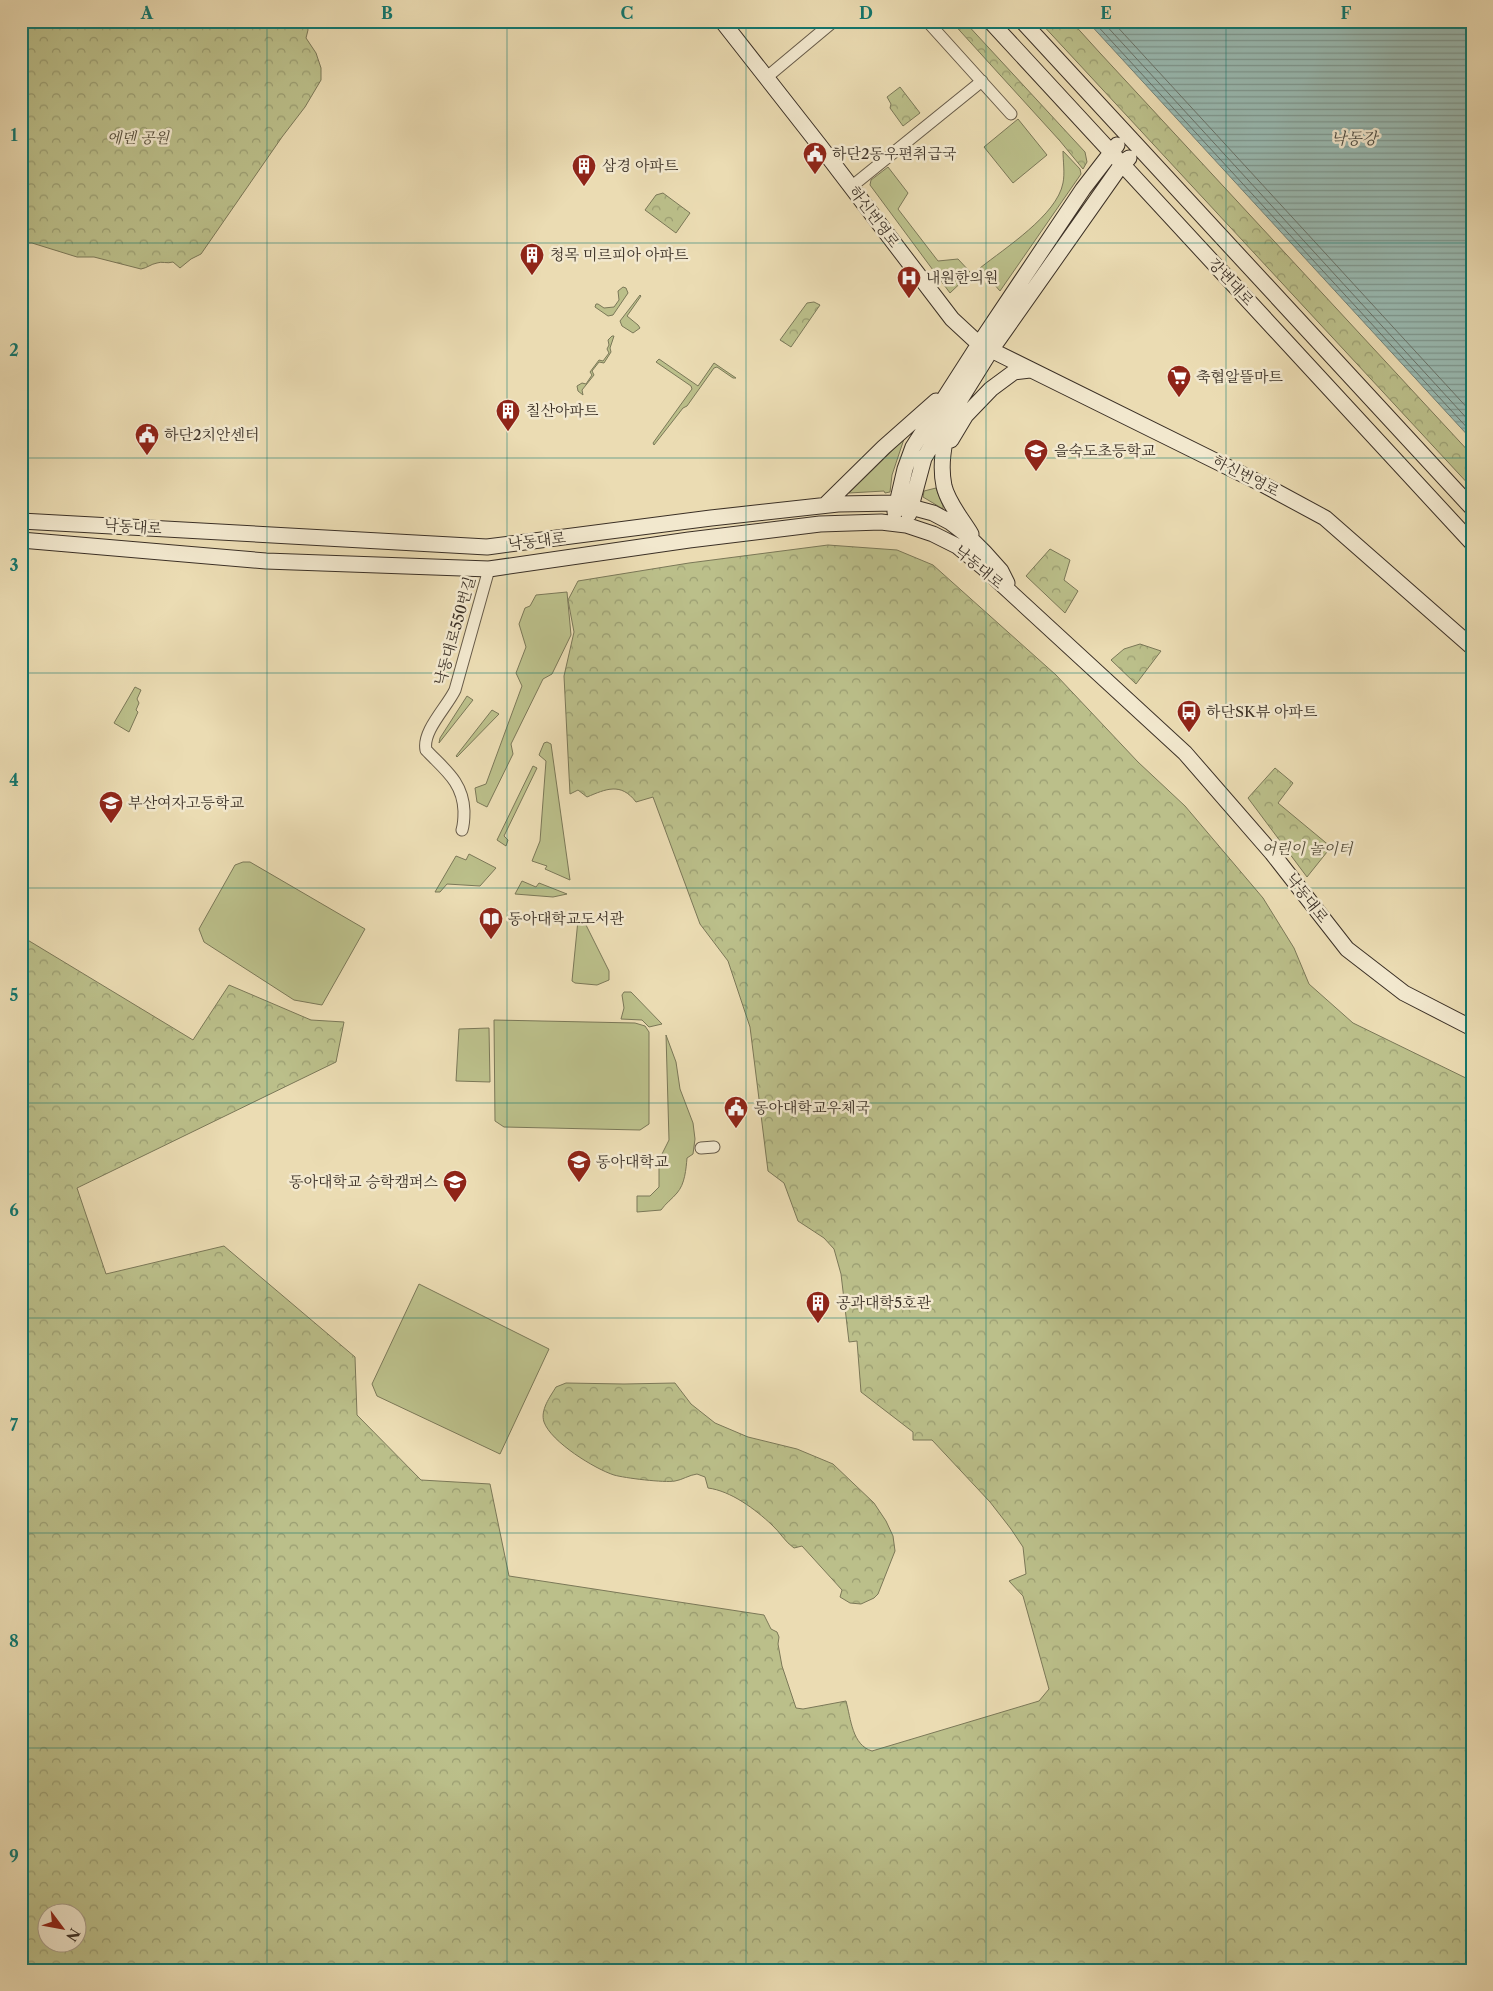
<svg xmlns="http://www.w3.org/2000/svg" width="1493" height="1991" viewBox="0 0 1493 1991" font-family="'Libre Caslon Text','Noto Serif KR',serif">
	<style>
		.green { fill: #bbbf8a; stroke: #7b7858 }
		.forest { fill: url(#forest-crowns); stroke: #7b7858; fill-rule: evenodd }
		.water { fill: url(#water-rules); stroke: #73837a }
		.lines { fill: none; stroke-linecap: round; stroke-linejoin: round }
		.shore { stroke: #6a756c; stroke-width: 1 }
		.street-casing { stroke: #675b49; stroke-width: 13 }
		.secondary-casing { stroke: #3b3026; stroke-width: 17 }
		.street { stroke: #f2e8ce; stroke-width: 11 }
		.secondary { stroke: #f2e8ce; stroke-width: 15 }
		.grid { fill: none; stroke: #0f766e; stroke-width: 1; stroke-opacity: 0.55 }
		.labels { text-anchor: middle; stroke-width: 5; stroke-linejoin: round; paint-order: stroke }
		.park-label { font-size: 15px; font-style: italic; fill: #554d3a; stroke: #f2e8ce }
		.poi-label { font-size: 15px; fill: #3b3026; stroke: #f2e8ce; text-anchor: start }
		.street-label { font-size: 15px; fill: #3b3026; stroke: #f2e8ce }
		.water-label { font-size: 16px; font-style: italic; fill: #4e4c42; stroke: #f2e8ce }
		.neatline { fill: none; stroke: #0f766e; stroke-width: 2 }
		.grid-label { font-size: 16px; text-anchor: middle; font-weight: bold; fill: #0f766e }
	</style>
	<defs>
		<pattern id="forest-crowns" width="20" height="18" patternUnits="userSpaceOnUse" patternTransform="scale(1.25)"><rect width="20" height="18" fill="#bbbf8a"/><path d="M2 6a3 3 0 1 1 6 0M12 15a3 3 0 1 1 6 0" fill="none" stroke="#999c71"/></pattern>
		<pattern id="water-rules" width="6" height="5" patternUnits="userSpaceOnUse" patternTransform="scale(1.25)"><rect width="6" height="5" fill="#99bab2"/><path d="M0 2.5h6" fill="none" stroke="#7e9891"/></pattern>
	</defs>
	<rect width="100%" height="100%" fill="#ebdcb3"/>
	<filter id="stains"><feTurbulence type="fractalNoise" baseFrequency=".004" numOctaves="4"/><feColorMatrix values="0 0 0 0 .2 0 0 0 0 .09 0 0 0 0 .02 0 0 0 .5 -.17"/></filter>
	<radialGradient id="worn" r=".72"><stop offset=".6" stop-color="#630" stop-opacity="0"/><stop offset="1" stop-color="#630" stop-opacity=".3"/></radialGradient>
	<path class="green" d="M1018 119 1047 155 1013 183 984 147Z
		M1063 151 1080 169 1081 174 1000 291 980 268C1005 248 1057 215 1063 183 1065 173 1063 161 1063 151Z
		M888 167 908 193 898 209 938 261 958 259 971 273 950 293 870 185 871 180Z
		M623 287 626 288 628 293 613 315 608 316 595 307 596 304H598L604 308 614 307 619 300 618 291Z
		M640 295 641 296 627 316 638 325 640 328 633 333 622 326 620 321Z
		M612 336H614L610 348 611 352 604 363 599 362 592 371 594 375 582 390 583 395 578 391 577 386 582 383 586 384 592 375 590 372 599 360 603 361 609 353 607 349 609 345 608 340Z
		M659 359 698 386 714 363 736 378H733L717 367 714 368 687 406 683 408 654 445 653 443 692 389 691 386 656 362Z
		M904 439 892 475 890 492 885 493 884 491 849 493Z
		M936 488 943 506V509L923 497 924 491Z
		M567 592 571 635 552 674 543 679 511 744 513 754 487 807 477 802 475 788 486 784 522 686 516 673 526 647 519 624 525 608 530 606 536 595Z
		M135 687 141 690 137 699 139 703 136 710 138 712 129 732 114 723Z
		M467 696 473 700 439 743 440 738Z
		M492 710 499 714 457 757 456 756Z
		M547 742 551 744 570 880 545 869 547 866 532 861 540 841 546 761 539 755 544 743Z
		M533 766 537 768 504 836 508 840 506 846 497 840Z
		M469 854 496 868 480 886 447 884 440 892H435L456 856 466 860Z
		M243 862H250L365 929 322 1005 294 1000 204 942 199 929 235 865Z
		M522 881 536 887 539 883 567 894 553 897 515 894Z
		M578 920 584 921 609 971V980L597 985 575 983 572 981Z
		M624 992H631L662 1024 649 1027 642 1020 621 1019 624 1008 622 995Z
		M494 1020 635 1023 645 1026 649 1032V1124L640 1130 504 1127 495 1121Z
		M489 1028 490 1082 456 1081 459 1029Z
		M666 1035 676 1062 680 1089 693 1123 695 1139 693 1154 687 1158C686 1169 685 1184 677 1193 672 1199 666 1203 661 1210L637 1212V1196H650L659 1187V1160L669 1140Z
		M419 1284 549 1349 500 1454 377 1396 372 1384Z"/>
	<path class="forest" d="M21 21H307L308 30 306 38 316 53 321 68V80L305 107 282 137 201 254 191 259 180 268 173 262C167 264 162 261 157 263 151 264 147 268 141 269L94 257H77L32 243H21Z
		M951 21H964L1085 152 1087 162 1083 169 1060 141Z
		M1039 21H1071L1100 53 1472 455V488Z
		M900 87 920 113 903 126 890 108 891 104 887 97Z
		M663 193 690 213 676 233 645 210 656 195Z
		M814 302 820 305 791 347 780 340 807 303Z
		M828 545 897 550 933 565 1056 675 1138 762 1185 806 1263 898 1294 948 1309 984 1353 1023 1472 1081V1970H21V936L193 1040 229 985 311 1020 344 1022 336 1062 77 1188 106 1274 224 1246 355 1357 357 1415 421 1480 490 1484 509 1576 764 1615 771 1629 777 1632 779 1637 778 1644 782 1666 796 1708 803 1709 846 1701C851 1719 852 1745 872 1751L1039 1701 1049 1689 1023 1596 1009 1581 1026 1574 1023 1547 1011 1529 990 1502 932 1440H913V1432L861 1392 857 1341 849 1342 841 1274 834 1249 824 1238 798 1221 784 1183 768 1171 750 1027 728 961 700 924 653 797 636 802C621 782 606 789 587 797L578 790 570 794 564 676 574 632 568 600 578 581 689 563ZM48 1914H78V1944H48Z
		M1050 549 1070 560 1064 580 1078 591 1065 613 1026 576Z
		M1140 644 1161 651 1136 684 1111 660 1124 649Z
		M1275 768 1293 783 1278 803 1331 847 1307 877 1248 798Z
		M566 1383 624 1384 675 1383 691 1404 715 1423 748 1437 797 1449 833 1464 874 1503 886 1521 893 1536 895 1551 878 1594 874 1598 861 1604 850 1603 840 1597 842 1590 802 1546 794 1548C785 1542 780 1532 772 1525 755 1509 731 1491 708 1488L705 1477 697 1474C689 1475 682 1480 675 1481 665 1483 624 1478 614 1475 595 1469 551 1442 544 1422 540 1410 550 1397 556 1387Z"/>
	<path class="water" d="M1087 21H1472V440Z"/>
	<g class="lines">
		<path class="shore" d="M1093 21 1472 433
			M1102 21 1472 424
			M1112 21 1472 413"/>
		<defs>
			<path id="street" d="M927 21 1011 114
				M767 77 834 21
				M851 187 982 81
				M462 830C464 824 464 818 464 811 463 782 445 770 426 750 422 731 447 707 455 690L489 569
				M701 1148 714 1147"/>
			<path id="secondary" d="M722 21 820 146 952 319 979 344 1264 485 1325 518 1472 647
				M990 21 1472 543
				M1022 21 1472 508
				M950 425C943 443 940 467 944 486 948 503 962 519 971 534
				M951 440 966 415 991 389 1014 372 1030 370
				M825 505 884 447 936 401
				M895 512 905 469 913 447 979 344 1083 189 1117 145
				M909 514 924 458 991 350 1122 164 1129 158
				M21 521 487 547 711 518 838 504 896 503 933 513 950 522 967 535 984 552 1001 571 1007 583
				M21 540 266 561 489 569 689 540 820 524 881 522 906 525 933 534 957 546 984 568 1185 753 1272 853 1347 949 1404 993 1472 1028"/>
		</defs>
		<use href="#street" class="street-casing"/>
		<use href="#secondary" class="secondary-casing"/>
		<use href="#street" class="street"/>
		<use href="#secondary" class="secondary"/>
	</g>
	<path class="grid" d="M267 21V1970M507 21V1970M746 21V1970M986 21V1970M1226 21V1970M21 243H1472M21 458H1472M21 673H1472M21 888H1472M21 1103H1472M21 1318H1472M21 1533H1472M21 1748H1472"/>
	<defs>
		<symbol id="civic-pin" viewBox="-11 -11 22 30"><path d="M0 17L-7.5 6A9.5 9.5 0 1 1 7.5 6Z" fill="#8f2418" stroke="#f2e8ce"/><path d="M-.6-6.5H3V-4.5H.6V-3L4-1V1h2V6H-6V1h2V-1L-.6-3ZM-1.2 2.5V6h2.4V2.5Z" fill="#fff"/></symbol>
		<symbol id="building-pin" viewBox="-11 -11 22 30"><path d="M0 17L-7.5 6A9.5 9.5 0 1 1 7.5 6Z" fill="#8f2418" stroke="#f2e8ce"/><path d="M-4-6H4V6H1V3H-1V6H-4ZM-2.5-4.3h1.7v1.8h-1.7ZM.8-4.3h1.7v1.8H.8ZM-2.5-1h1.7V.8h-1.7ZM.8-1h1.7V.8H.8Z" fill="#fff"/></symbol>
		<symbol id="hospital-pin" viewBox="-11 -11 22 30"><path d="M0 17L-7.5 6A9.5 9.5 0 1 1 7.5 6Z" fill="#8f2418" stroke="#f2e8ce"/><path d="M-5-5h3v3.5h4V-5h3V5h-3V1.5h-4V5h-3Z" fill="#fff"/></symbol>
		<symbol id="supermarket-pin" viewBox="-11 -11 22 30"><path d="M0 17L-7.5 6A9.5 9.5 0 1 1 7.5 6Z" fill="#8f2418" stroke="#f2e8ce"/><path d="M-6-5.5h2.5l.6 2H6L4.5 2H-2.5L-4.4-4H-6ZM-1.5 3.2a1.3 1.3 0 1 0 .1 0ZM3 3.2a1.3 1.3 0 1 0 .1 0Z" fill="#fff"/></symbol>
		<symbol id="school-pin" viewBox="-11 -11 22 30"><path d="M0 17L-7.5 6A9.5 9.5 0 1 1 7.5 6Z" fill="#8f2418" stroke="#f2e8ce"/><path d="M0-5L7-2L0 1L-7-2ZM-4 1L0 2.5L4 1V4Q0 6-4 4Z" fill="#fff"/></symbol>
		<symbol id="bus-pin" viewBox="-11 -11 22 30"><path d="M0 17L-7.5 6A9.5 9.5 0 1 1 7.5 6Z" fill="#8f2418" stroke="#f2e8ce"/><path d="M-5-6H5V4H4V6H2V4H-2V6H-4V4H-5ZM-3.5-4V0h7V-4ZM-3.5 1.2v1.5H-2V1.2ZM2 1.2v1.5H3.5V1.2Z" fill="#fff"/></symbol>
		<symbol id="library-pin" viewBox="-11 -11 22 30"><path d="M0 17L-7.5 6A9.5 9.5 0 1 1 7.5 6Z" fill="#8f2418" stroke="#f2e8ce"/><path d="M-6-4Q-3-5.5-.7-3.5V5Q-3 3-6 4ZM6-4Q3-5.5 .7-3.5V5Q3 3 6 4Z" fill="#fff"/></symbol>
		<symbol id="university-pin" viewBox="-11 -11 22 30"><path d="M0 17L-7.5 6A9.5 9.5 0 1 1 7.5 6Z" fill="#8f2418" stroke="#f2e8ce"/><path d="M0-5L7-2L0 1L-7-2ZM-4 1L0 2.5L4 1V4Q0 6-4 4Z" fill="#fff"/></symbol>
	</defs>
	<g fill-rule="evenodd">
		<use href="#civic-pin" x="801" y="140" width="28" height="38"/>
		<use href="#building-pin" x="570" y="152" width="28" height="38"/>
		<use href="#building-pin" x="518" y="241" width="28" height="38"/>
		<use href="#hospital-pin" x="895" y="264" width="28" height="38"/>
		<use href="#supermarket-pin" x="1165" y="363" width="28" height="38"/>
		<use href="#building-pin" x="494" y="397" width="28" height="38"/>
		<use href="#civic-pin" x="133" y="421" width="28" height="38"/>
		<use href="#school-pin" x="1022" y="437" width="28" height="38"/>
		<use href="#bus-pin" x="1175" y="698" width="28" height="38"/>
		<use href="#school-pin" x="97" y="789" width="28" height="38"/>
		<use href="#library-pin" x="477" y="905" width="28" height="38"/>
		<use href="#civic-pin" x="722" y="1094" width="28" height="38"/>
		<use href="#university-pin" x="565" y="1148" width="28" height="38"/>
		<use href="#university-pin" x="441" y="1168" width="28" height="38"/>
		<use href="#building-pin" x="804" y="1289" width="28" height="38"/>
	</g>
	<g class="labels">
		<g class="park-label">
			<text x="138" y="143">에덴 공원</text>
			<text x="1307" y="854">어린이 놀이터</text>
		</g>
		<g class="poi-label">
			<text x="832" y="159">하단2동우편취급국</text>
			<text x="602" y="171">삼경 아파트</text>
			<text x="550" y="260">청목 미르피아 아파트</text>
			<text x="926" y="283">내원한의원</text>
			<text x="1196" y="382">축협알뜰마트</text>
			<text x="526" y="416">칠산아파트</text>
			<text x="164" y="440">하단2치안센터</text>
			<text x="1054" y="456">을숙도초등학교</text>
			<text x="1206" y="717">하단SK뷰 아파트</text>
			<text x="128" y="808">부산여자고등학교</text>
			<text x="508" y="924">동아대학교도서관</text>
			<text x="754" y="1113">동아대학교우체국</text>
			<text x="596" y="1167">동아대학교</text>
			<text x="438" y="1187" text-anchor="end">동아대학교 승학캠퍼스</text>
			<text x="836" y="1308">공과대학5호관</text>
		</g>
		<g class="street-label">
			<text transform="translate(874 217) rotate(53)" y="5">하신번영로</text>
			<text transform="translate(1231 282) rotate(47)" y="5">강변대로</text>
			<text transform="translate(1246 476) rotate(27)" y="5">하신번영로</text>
			<text transform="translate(133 527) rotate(4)" y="5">낙동대로</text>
			<text transform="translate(537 541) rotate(-7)" y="5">낙동대로</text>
			<text transform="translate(979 567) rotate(40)" y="5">낙동대로</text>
			<text transform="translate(455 631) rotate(-74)" y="5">낙동대로550번길</text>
			<text transform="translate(1307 898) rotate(52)" y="5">낙동대로</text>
		</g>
		<g class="water-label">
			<text x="1354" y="144">낙동강</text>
		</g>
	</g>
	<rect width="1493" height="1991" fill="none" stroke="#ebdcb3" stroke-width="55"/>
	<g transform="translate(62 1928) rotate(122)"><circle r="24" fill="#f2e8ce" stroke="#a99e8b"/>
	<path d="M0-4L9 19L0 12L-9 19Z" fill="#8f2418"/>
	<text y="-8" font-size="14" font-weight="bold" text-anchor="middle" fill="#3b3026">N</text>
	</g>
	<rect x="28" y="28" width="1438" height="1936" class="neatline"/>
	<g class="grid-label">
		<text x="147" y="19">A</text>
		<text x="387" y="19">B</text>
		<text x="627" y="19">C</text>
		<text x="866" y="19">D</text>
		<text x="1106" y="19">E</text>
		<text x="1346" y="19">F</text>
		<text x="14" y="141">1</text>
		<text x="14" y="356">2</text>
		<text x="14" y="571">3</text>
		<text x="14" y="786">4</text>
		<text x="14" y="1001">5</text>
		<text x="14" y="1216">6</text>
		<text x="14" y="1431">7</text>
		<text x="14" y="1647">8</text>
		<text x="14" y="1862">9</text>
	</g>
	<rect width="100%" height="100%" filter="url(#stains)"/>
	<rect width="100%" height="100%" fill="url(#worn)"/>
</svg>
